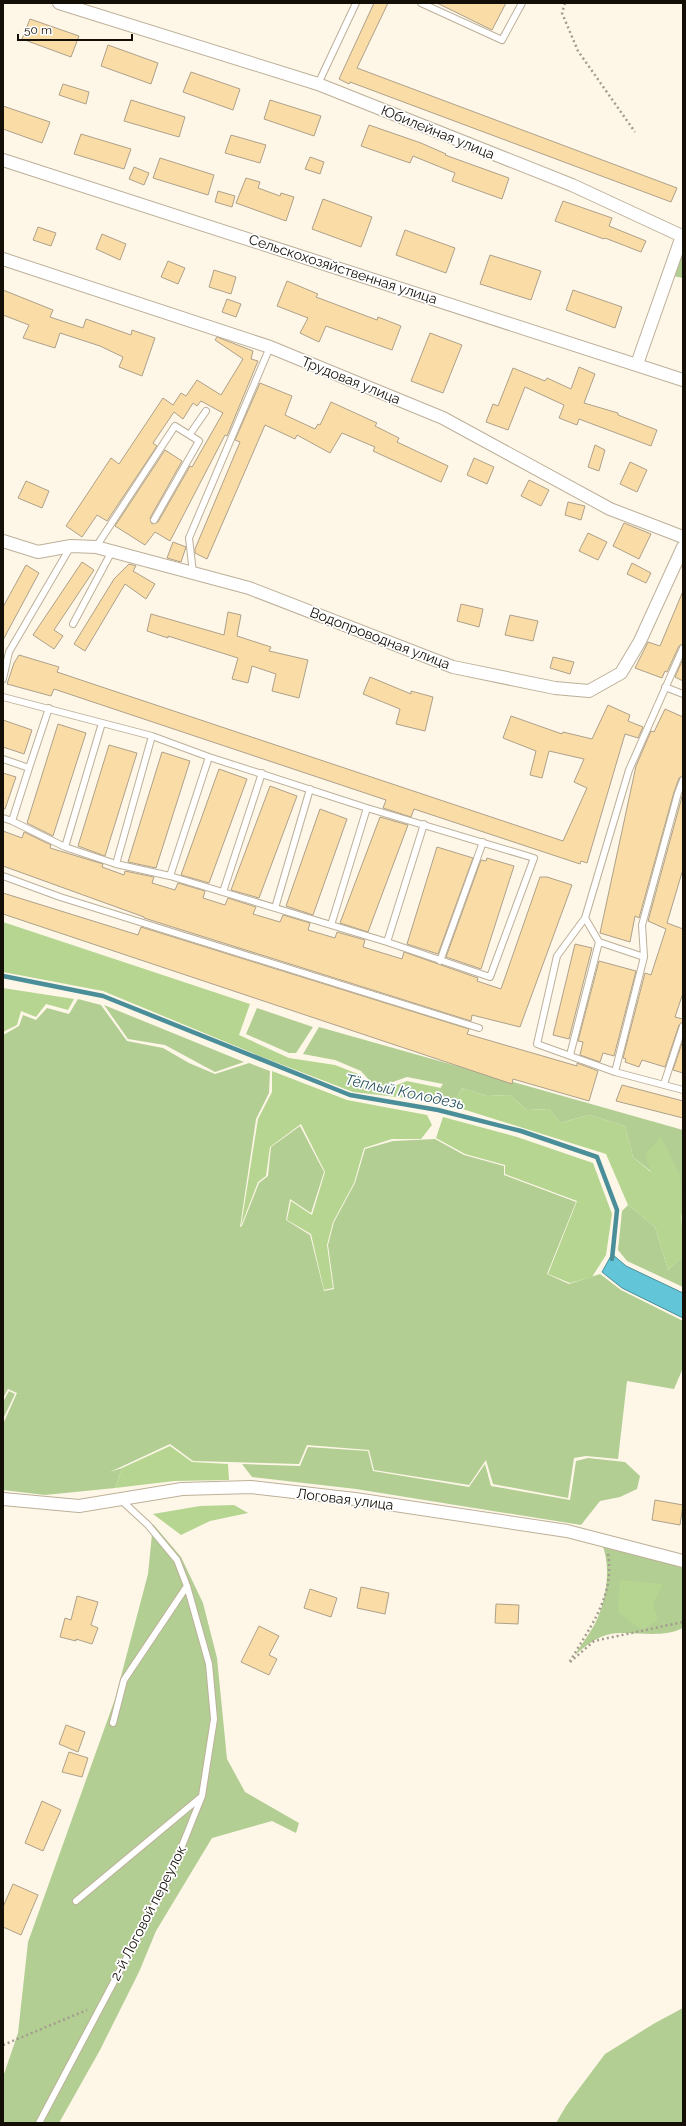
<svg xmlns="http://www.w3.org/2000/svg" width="686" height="2126" viewBox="0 0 686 2126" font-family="Raleway,sans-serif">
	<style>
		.green { fill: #b2ce93 }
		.forest { fill: #b5d591 }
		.water { fill: #62c5d8; stroke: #4a8e99 }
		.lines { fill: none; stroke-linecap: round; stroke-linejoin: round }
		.stream { stroke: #4a8e99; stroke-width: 4.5 }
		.building { fill: #fadca6; stroke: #aea18a }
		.lane-casing { stroke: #bdb099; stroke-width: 8 }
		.street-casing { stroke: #bdb099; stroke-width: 14 }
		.path { stroke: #a39c8f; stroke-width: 2.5; stroke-dasharray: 2 3; stroke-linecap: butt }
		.lane { stroke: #fff; stroke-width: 6 }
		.street { stroke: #fff; stroke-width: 12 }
		.labels { text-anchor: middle; stroke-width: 3.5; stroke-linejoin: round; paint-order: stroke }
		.street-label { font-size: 14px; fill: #130e06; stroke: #fff }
		.water-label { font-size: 15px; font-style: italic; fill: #29555d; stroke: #fff }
	</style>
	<rect width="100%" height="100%" fill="#fef6e7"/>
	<path class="green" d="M683 250V278L673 276Z
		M78 999 101 1005 127 1041 163 1048 189 1063 215 1074 249 1063 270 1071 269 1093 256 1119 240 1227 242 1226 259 1183 268 1176 271 1147 300 1126 324 1172 311 1213 290 1199 286 1220 310 1235 324 1291 334 1289 328 1245 334 1222 355 1183 365 1149 393 1141 435 1139 464 1155 504 1166V1175L576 1202 547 1274 569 1284 600 1274 621 1290 683 1321V1368L674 1389 627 1381 618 1459 586 1456 574 1458 568 1498 493 1484 486 1460 469 1485 374 1470 369 1450 307 1445 299 1464 193 1461 170 1444 110 1472 122 1468 115 1488 45 1495 3 1490V1424L17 1393 8 1389 3 1398V1035L19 1026 23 1015 36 1020 47 1008 69 1014Z
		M104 1005 244 1062 215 1072 165 1045 128 1039Z
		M257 1008 313 1027 296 1053H289L246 1034Z
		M319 1027 683 1130V1220L680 1210V1175L652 1172 633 1157 625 1126 589 1115 560 1123 549 1109 527 1110 510 1095 487 1096 462 1088 453 1106 432 1101 443 1084 407 1077 376 1088 361 1071 335 1060 303 1054Z
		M628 1205 655 1227 668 1270 683 1256V1287L627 1261 618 1250 622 1211Z
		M9 1391 15 1394 3 1419V1402Z
		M308 1447 368 1451 373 1471 469 1487 485 1464 491 1486 570 1500 576 1461 588 1458 625 1462 640 1476 637 1489 620 1497 600 1501 581 1525 356 1489 252 1477 242 1464 300 1466Z
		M153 1524 181 1557 203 1603 217 1658 227 1759 245 1792 299 1823 296 1833 272 1821 212 1838 156 1931 139 1972 100 2050 59 2123H3V2077L18 2033 28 1942 115 1699 148 1574Z
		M602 1544 683 1568V1628C663 1638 640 1632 619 1633 602 1633 587 1644 575 1655 582 1643 593 1630 598 1617 607 1595 611 1566 602 1544Z
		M683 2008V2123H556L566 2106 605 2054 655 2023Z"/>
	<path class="forest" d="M3 922 250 1004 239 1035 289 1058 335 1065 358 1074 376 1093 407 1081 441 1088 432 1101 353 1092 262 1057 103 991 3 972Z
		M3 988 74 999 68 1010 46 1004 36 1017 21 1011 17 1025 3 1032Z
		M272 1071 347 1100 427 1115 432 1125 421 1139H392L364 1148 354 1183 333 1222 327 1245 333 1288 324 1290 311 1234 287 1220 291 1201 312 1215 325 1172 301 1124 270 1147 266 1176 258 1182 241 1226 258 1119 272 1092Z
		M462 1088 487 1096 510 1095 527 1110 549 1109 560 1123 589 1115 625 1126 633 1157 651 1172 645 1155 661 1136 680 1175 683 1256 668 1270 655 1227 628 1205 606 1154 453 1106Z
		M443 1117 517 1137 593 1163 612 1214 606 1255 592 1277 570 1283 548 1274 577 1201 505 1174V1165L465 1154 436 1138Z
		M170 1446 192 1462 228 1464 229 1480 174 1481 115 1488 122 1468Z
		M234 1505 248 1513 210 1521 181 1535 153 1514 200 1506Z
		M620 1580 663 1584 653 1604 658 1620 642 1630 618 1612Z"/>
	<path class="water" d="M612 1254 626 1266 683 1293V1318L622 1288 602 1272Z"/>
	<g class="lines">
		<path class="stream" d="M3 976 103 996 350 1095 438 1110 521 1131 597 1157 617 1210 612 1259"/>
	</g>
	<path class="building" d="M374 3H388L357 68 677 188 671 202 350 82 349 84 339 79Z
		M437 3H506L492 30Z
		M30 19 79 36 71 57 22 39Z
		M108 45 158 63 151 84 101 66Z
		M191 72 240 89 233 110 183 92Z
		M63 84 89 92 86 104 59 95Z
		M131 100 185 117 179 137 124 121Z
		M270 100 321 116 314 136 264 119Z
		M3 106 50 122 42 143 3 129Z
		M369 125 421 143 446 154 445 155 509 178 502 199 452 181 455 173 413 156 410 163 361 146Z
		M81 134 131 149 124 169 74 154Z
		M231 135 266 145 260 163 225 153Z
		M310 157 324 162 320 174 305 169Z
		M160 158 214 175 208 195 153 178Z
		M134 167 149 173 144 185 129 179Z
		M246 178 260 182 258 188 280 196 281 193 294 197 286 221 236 203Z
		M218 191 235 196 232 207 215 202Z
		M323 199 372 217 361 247 312 229Z
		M563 201 612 218 609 226 646 241 641 252 605 238 604 239 555 221Z
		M38 227 56 233 51 246 33 240Z
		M405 230 455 248 446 273 396 255Z
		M102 234 126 244 120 260 96 249Z
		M490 255 541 271 531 300 480 284Z
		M168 261 185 268 178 284 161 277Z
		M214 270 236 277 231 294 209 287Z
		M287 281 318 294 316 297 377 320 378 317 401 326 392 350 326 326 319 342 300 333 308 318 277 306Z
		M3 290 53 310 50 317 83 328 86 319 131 335 132 330 155 338 142 376 119 367 123 357 100 346 60 333 55 348 23 338 29 325 3 315Z
		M573 290 622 307 615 328 566 310Z
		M227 299 241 304 236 317 222 312Z
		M430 333 462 345 443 393 411 381Z
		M217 337 253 351 251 359 258 361 227 436 225 435 170 541 155 532 145 545 115 526 165 450 182 461 150 518 152 524 158 522 190 466 192 467 223 413 201 401 197 406 193 403 183 419 174 412 153 443 157 446 107 521 97 515 82 537 66 526 111 458 119 464 163 398 173 405 181 393 186 396 197 380 221 395 243 359 215 340Z
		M579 367 595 374 584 403 618 413V415L657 430 651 446 579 419 577 425 559 418 564 405 525 387 508 430 486 422 493 404 498 406 513 368 545 381 547 378 571 389Z
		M260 383 292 396 285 415 315 429 318 424 320 425 331 402 377 423 375 426 399 438 397 442 448 466 441 482 373 451 375 447 342 433 330 453 297 435 295 439 265 425 207 559 195 553V549L240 442 235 440Z
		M595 445 605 450 599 471 588 467Z
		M474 458 494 467 487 484 467 475Z
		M630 462 647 470 637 492 620 484Z
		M529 480 549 490 541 506 521 496Z
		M26 481 49 491 42 508 18 498Z
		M568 502 585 506 581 520 565 515Z
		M624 523 651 534 639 559 613 546Z
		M588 533 607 542 598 560 579 551Z
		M173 542 186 547 181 562 167 558Z
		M82 562 94 570 54 630 63 636 54 649 33 635Z
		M632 563 651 573 646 583 627 574Z
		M129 564 136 566 133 571 155 584 146 599 125 584 85 651 74 644 114 579Z
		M26 565 39 573 3 640V607Z
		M683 591V644L679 646 667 672 665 671 662 678 635 668 648 642 660 646Z
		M461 604 483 609 479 627 457 621Z
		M228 612 241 615 237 636 271 647 269 651 308 660 299 698 272 691 276 674 252 666 248 683 232 679 238 658 168 636V638L147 631 151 614 224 635Z
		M510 615 538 621 533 641 505 635Z
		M19 655 59 667 57 672 563 841 587 788 574 782 584 759 549 751 542 778 530 775 536 751 503 738 511 716 562 734 563 732 592 739 608 705 630 715 628 721 643 727 638 738 625 734 587 863 581 861 580 864 414 809 411 817 383 808 386 800 54 689 51 696 7 684 14 663Z
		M553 657 574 662 570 674 550 668Z
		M683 659V681L675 677Z
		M370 677 411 694V691L433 697 425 731 396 724 400 709 363 694Z
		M665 709 683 717V776L679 778 674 792 639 918 635 916 630 942 600 933 636 766 651 731 654 732Z
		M3 720 32 730 24 754 3 747Z
		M58 724 86 733 53 836 27 823Z
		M109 745 137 753 105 856 78 846Z
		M162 752 190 761 156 868 128 862Z
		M219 769 247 779 209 883 181 875Z
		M3 773 16 777 5 809H3Z
		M270 786 297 796 259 898 231 890Z
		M683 793V869L667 923 683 929V993L675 1017 683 1019V1022L679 1025 665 1067 642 1060 639 1067 625 1062 626 1059 623 1058 645 973 651 975 666 929 648 921Z
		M320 809 347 819 313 915 286 906Z
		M380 817 408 825 368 932 340 923Z
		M3 831 22 838 24 832 51 845 50 848 103 864 102 867 124 875 125 871 154 877 152 883 175 890 178 883 205 891 203 898 225 905 228 898 256 907 253 914 280 922 283 915 310 923 308 930 335 938 337 932 365 940 363 947 402 959 404 952 478 978 477 981 501 989 540 877H547L572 885 520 1027 472 1015 471 1021 144 918V917L3 866Z
		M437 847 473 858 438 954 407 944Z
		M487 858 514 866 481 969 446 957 481 860 486 861Z
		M3 893 138 935 141 927 469 1029 467 1034 577 1066V1063L598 1071 589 1101 513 1079 512 1084 3 914Z
		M575 944 592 948 569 1039 553 1035Z
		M599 961 636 971 614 1056 603 1053 600 1062 580 1055 583 1042 578 1041Z
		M683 1040V1073L673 1070Z
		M622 1085 683 1101V1118L616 1101Z
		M655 1500 683 1505 680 1525 652 1520Z
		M361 1587 389 1593 385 1614 357 1608Z
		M310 1589 337 1598 331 1617 304 1608Z
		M77 1596 98 1602 91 1625 98 1628 92 1644 76 1639V1641L60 1637 65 1618 71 1620Z
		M496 1604 519 1605 518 1624 495 1623Z
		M259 1626 279 1636 269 1655 277 1659 269 1675 241 1662Z
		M66 1725 85 1732 78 1752 59 1744Z
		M69 1752 88 1758 82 1777 62 1772Z
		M42 1801 61 1810 43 1851 25 1843Z
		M13 1884 38 1895 21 1935 3 1927V1907Z"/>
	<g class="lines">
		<defs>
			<path id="lane" d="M421 3 502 40 522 3
				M318 84 356 3
				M190 434 206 411
				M96 547 175 426 199 441 154 520
				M193 573 189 538 270 347
				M73 624 111 553
				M683 648 629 770 585 918 557 956 537 1044 615 1072 683 1090
				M3 679 9 652 71 546
				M665 687 683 694
				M3 697 152 736 209 757 367 808 534 858 490 977 387 942 170 876 116 864 65 847 12 821 29 768
				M3 759 29 768 49 708
				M3 818 12 821
				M65 847 102 723
				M116 864 152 736
				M3 876 60 897 479 1028
				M170 876 209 757
				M223 892 262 773
				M275 908 310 789
				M585 918 599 942 644 957
				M331 925 367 808
				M387 942 424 824
				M440 961 483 842
				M570 1055 599 942
				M615 1072 644 957 642 925 678 793 683 780
				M664 1084 683 1026
				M113 1723 124 1680 187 1586
				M76 1901 201 1797
				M39 2123 170 1876 202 1796 214 1719 209 1664 187 1586 177 1560 148 1525 121 1500"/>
			<path id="street" d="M59 3 318 84 572 185 682 236 637 364
				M3 160 683 380
				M3 259 270 347 443 418 610 509 683 537
				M3 541 38 552 71 546 96 547 249 588 453 667 555 688 589 691 621 673 640 641 683 547
				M3 1499 79 1506 182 1489 251 1487 355 1499 567 1531 683 1561"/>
		</defs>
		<use href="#lane" class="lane-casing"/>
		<use href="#street" class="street-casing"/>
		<path class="path" d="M565 3 562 13 578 51 635 132
			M608 1554C615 1597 589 1628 569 1663L594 1641 683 1622
			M3 2045 87 2010"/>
		<use href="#lane" class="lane"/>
		<use href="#street" class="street"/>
	</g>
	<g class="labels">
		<g class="street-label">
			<text transform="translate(438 132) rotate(22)" y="5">Юбилейная улица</text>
			<text transform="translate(343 269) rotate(18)" y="5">Сельскохозяйственная улица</text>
			<text transform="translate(351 380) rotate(22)" y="5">Трудовая улица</text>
			<text transform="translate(380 638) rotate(21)" y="5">Водопроводная улица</text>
			<text transform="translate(345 1499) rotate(7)" y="5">Логовая улица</text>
			<text transform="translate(148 1913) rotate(-63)" y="5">2-й Логовой переулок</text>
		</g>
		<g class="water-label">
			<text transform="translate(405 1092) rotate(12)" y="5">Тёплый Колодезь</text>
		</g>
	</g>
	<rect width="686" height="2126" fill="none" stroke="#130e06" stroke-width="8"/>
	<path d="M18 34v6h114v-6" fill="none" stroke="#130e06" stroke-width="2"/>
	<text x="24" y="34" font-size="12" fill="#130e06" stroke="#ffffff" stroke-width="3" paint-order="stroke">50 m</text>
</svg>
